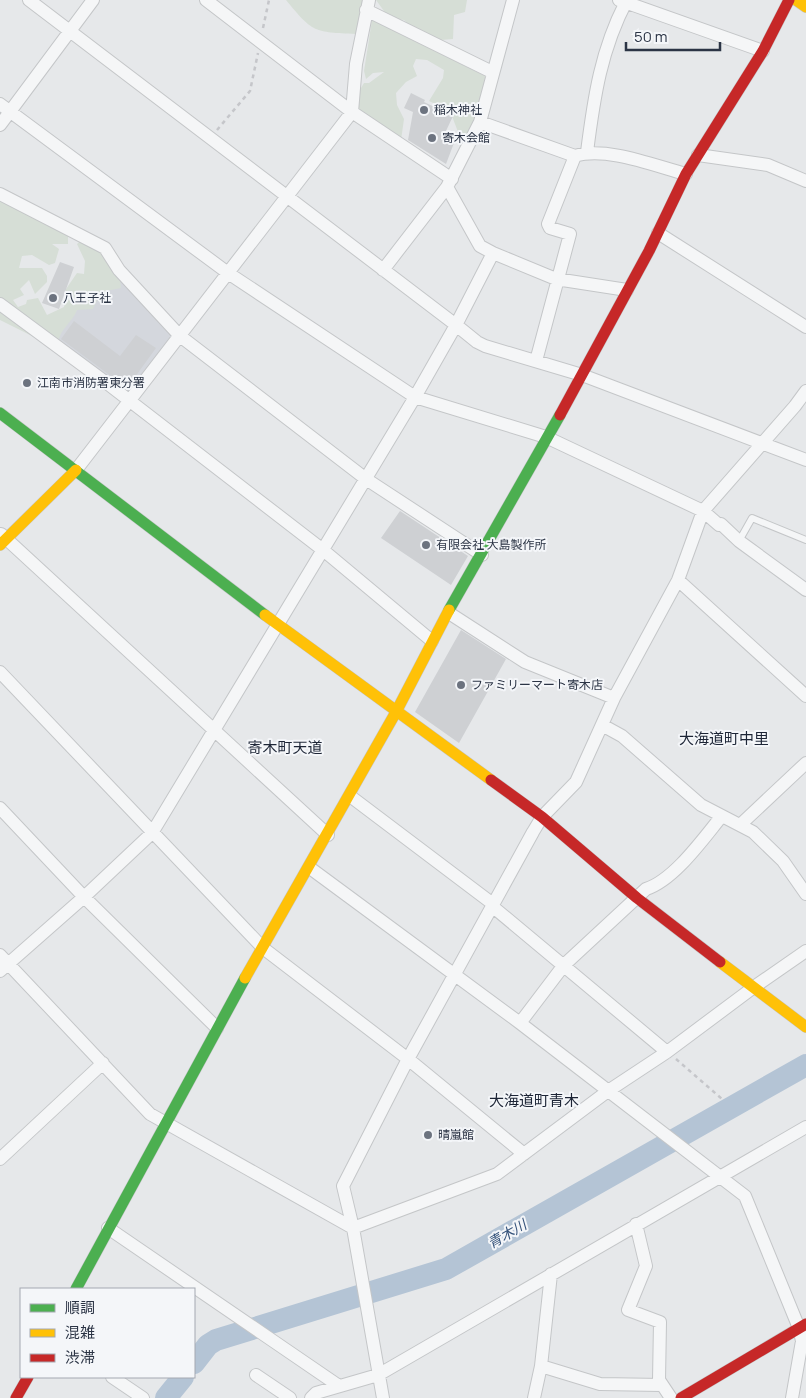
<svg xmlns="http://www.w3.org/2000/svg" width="806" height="1398" viewBox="0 0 806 1398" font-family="Manrope,'Noto Sans JP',sans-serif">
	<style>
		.built { fill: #d4d7dd }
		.green { fill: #d6ded6 }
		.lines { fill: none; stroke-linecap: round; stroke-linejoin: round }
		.river { stroke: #b4c4d5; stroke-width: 22 }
		.building { fill: #ced0d3 }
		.lane-casing { stroke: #c4c6c8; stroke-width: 8 }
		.street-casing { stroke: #c4c6c8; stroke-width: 14 }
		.fast-casing { stroke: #c4c6c8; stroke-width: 12 }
		.slow-casing { stroke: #c4c6c8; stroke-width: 12 }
		.jam-casing { stroke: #c4c6c8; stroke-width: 12 }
		.path { stroke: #c5c6ca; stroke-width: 2.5; stroke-dasharray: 4 4; stroke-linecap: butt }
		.lane { stroke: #f5f6f7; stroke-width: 6 }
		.street { stroke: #f5f6f7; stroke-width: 12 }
		.fast { stroke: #4caf50; stroke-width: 11 }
		.slow { stroke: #ffc107; stroke-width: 11 }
		.jam { stroke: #c62828; stroke-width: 11 }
		.poi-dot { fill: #6c737f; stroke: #f4f6f9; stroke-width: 2 }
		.labels { text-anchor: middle; stroke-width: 4; stroke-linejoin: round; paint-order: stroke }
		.poi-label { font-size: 12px; fill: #2b3445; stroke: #f4f6f9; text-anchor: start }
		.water-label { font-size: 14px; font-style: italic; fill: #34527a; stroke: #f4f6f9 }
		.quarter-label { font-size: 15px; fill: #1d2536; stroke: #f4f6f9 }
	</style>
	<rect width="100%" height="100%" fill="#e6e8ea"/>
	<path class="built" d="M112 258 180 336 129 402 49 340Z"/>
	<path class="green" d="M286 0H363L356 34C314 32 313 33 286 0Z
		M376 0H467L465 12 454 15 453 39 441 40 433 36 427 43 404 20 389 18Z
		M372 20 487 77 476 125 467 137H460L450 111 429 101 443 78 444 70 427 60 416 59 413 66 417 76 406 82 396 93 397 105 404 119 401 140 356 112 358 93 364 83H369L384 72 373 73 366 79 364 71Z
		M5 197 68 233V244H52L59 249 55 263 49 265 32 255 22 256 19 268H42L47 276V282L35 294 29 280 20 289 24 295 13 300 18 307 26 304 27 300 38 298 47 315 64 307 66 289 77 273 84 274 85 261 77 244 83 239 100 250 119 270 121 288 101 292 93 309 77 310C71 325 58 329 58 347L50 345 0 320V202Z"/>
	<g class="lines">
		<path class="river" d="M194 1363 208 1345 216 1340 446 1269 806 1065
			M166 1398 183 1377"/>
	</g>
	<path class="building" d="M411 93 425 100 424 102 453 116 446 131 457 135 446 164 408 140 413 112 404 108Z
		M60 262 74 267 59 309 42 303Z
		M74 321 120 356 136 335 156 348 127 388 61 339Z
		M400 511 468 556 451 585 381 538Z
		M461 630 506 659 459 743 415 712Z"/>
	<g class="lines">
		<defs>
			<path id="lane" d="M739 541 752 518 806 540"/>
			<path id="street" d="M206 0 352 112 452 179
				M513 0 480 122 447 187 480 246 493 253 556 279 627 290
				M619 0 763 51
				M366 10 492 72
				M0 104 228 273 415 397 546 437 703 511 678 580 614 698 576 782 542 817 533 832 408 1059 343 1186 353 1228 383 1398
				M480 122 575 156C606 146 655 166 686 174
				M0 125 93 0
				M587 152C594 97 601 49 627 0
				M698 155 768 165 806 181
				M0 194 105 248 119 270 180 336 366 479 482 555
				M658 233 806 327
				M493 253 456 325 477 342 485 346 582 375 806 460
				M383 270 447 187
				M0 304 108 384 323 550 432 641
				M536 361 570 234 550 228 548 224 575 156
				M806 391 795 406 703 511 719 525 721 524 739 541 806 590
				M76 470 352 112 356 64 369 0
				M1 534 328 835
				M678 580 806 696
				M449 613 525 662 614 698
				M0 672 263 948 408 1059 524 1154
				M602 725 622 736 701 805 753 832 783 861 806 894
				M350 796 493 904
				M0 808 84 897 217 1028
				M740 825 806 763
				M310 868 520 1023 745 1196 799 1328 802 1341 792 1398
				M492 906 667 1052
				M0 955 150 1114 353 1228 497 1174 608 1091 667 1052 754 987 806 951
				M0 971 84 897 152 833 415 397 456 325 29 0
				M520 1023 564 965 646 889C674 880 703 839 721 817
				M0 1159 103 1063
				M636 1224 646 1266 628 1310 660 1322 659 1380 671 1398
				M108 1228 339 1386
				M541 1366 600 1384 662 1385
				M256 1375 290 1398
				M112 1377 143 1398
				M311 1398 316 1393 378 1375 806 1127
				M534 1398 541 1366 551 1274"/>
			<path id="fast" d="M0 413 265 615
				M449 610 560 415
				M76 1289 245 978"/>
			<path id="slow" d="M796 0 806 7
				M0 545 76 470
				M265 615 491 780
				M720 962 806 1027
				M245 978 396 712 449 610"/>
			<path id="jam" d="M560 415 649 251 686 174 763 51 789 0
				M491 780 542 817 637 898 720 962
				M16 1398 28 1377
				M681 1398 806 1324"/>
		</defs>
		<use href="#lane" class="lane-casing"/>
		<use href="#street" class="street-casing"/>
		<use href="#fast" class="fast-casing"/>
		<use href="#slow" class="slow-casing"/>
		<use href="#jam" class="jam-casing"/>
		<path class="path" d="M263 28 269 0
			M217 130 250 91 258 53
			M676 1059 722 1099"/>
		<use href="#lane" class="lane"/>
		<use href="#street" class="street"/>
		<use href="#fast" class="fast"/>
		<use href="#slow" class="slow"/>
		<use href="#jam" class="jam"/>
	</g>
	<g class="poi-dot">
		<circle cx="424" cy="110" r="5"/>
		<circle cx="432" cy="138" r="5"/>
		<circle cx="53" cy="298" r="5"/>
		<circle cx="27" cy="383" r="5"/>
		<circle cx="426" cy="545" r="5"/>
		<circle cx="461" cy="685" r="5"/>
		<circle cx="428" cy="1135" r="5"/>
	</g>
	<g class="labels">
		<g class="poi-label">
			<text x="434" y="114">稲木神社</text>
			<text x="442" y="142">寄木会館</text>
			<text x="63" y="302">八王子社</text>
			<text x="37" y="387">江南市消防署東分署</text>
			<text x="436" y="549">有限会社 大島製作所</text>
			<text x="471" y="689">ファミリーマート寄木店</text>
			<text x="438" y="1139">晴嵐館</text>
		</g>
		<g class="water-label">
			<text transform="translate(507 1234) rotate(-30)" y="5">青木川</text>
		</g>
		<g class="quarter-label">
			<text x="724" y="744">大海道町中里</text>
			<text x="285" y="753">寄木町天道</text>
			<text x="534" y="1106">大海道町青木</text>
		</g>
	</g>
	<rect x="20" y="1288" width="175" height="90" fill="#f4f6f9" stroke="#a4a8b1"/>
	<rect x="30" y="1304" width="25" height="8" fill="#4caf50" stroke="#a4a8b1"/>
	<text x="65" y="1313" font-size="15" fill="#2b3445">順調</text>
	<rect x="30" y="1329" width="25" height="8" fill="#ffc107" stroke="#a4a8b1"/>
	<text x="65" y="1338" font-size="15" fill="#2b3445">混雑</text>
	<rect x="30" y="1354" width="25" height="8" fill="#c62828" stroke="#a4a8b1"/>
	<text x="65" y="1363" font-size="15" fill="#2b3445">渋滞</text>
	<path d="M626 42v8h94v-8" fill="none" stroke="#2b3445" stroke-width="2.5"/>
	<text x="634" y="42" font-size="15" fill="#2b3445" stroke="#f4f6f9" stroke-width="4" paint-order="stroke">50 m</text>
</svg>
